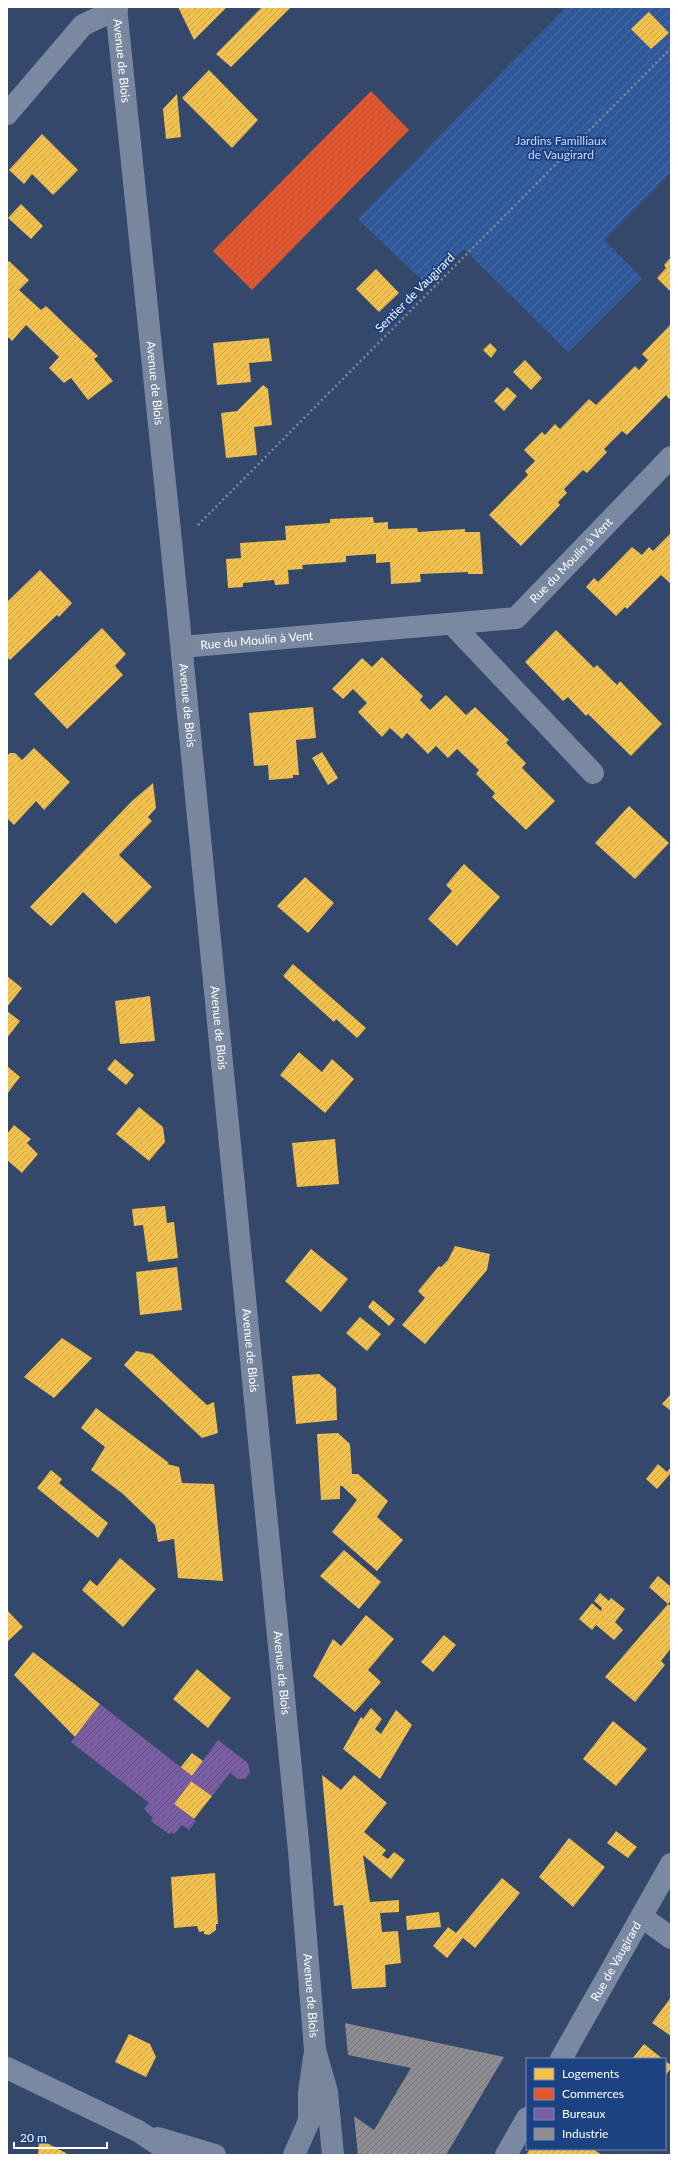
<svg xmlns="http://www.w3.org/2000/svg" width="678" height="2162" viewBox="0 0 678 2162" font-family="Lato,sans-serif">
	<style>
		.garden { fill: url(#garden-furrows) }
		.homes { fill: url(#homes-hatch) }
		.shops { fill: url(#shops-hatch) }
		.offices { fill: url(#offices-hatch) }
		.industry { fill: url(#industry-hatch) }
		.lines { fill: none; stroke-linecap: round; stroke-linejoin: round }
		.path { stroke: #7a89a1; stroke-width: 2.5; stroke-dasharray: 2 3; stroke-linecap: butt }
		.minor { stroke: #7a89a1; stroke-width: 22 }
		.major { stroke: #78879e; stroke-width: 22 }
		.labels { text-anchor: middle; stroke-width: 4; stroke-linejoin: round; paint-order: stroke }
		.street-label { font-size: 12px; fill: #fff; stroke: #1d4282 }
		.park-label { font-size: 12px; fill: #c7d9f7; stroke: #1d4282 }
	</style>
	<defs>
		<pattern id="garden-furrows" width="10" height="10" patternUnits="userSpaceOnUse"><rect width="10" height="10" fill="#315899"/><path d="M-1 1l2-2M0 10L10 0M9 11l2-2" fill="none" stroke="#5071a8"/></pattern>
		<pattern id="homes-hatch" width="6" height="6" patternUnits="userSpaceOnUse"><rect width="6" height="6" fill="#f2c14e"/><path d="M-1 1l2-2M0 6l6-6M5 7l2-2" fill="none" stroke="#c8a44e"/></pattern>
		<pattern id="shops-hatch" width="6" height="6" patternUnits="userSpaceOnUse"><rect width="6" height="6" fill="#e4572e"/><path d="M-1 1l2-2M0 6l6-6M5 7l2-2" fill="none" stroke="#af5338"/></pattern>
		<pattern id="offices-hatch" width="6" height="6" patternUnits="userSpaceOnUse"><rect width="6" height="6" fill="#7b5ea7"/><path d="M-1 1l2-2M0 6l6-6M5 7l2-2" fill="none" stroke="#5f5370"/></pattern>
		<pattern id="industry-hatch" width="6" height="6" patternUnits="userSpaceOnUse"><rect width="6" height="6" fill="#8d8d92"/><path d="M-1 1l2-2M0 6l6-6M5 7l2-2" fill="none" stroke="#76767a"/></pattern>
	</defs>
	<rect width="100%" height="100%" fill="#34486b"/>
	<path class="garden" d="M566 7H671V172L604 240 642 278 568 352 464 249 427 285 358 219Z"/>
	<path class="homes" d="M178 7H227L194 40Z
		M262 7H291L231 67 216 54Z
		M649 12 669 33 651 49 631 29Z
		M209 70 258 120 232 148 182 98Z
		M177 94 181 137 166 139 163 109Z
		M42 134 78 170 53 195 32 174 24 184 9 170Z
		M21 204 43 226 31 239 8 218Z
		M671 257V292L657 278 666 268 664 265Z
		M9 261 29 280 19 290 41 310 46 306 98 356 94 359 113 381 88 400 71 378 64 383 49 368 59 357 26 325 12 341 7 336V263Z
		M376 269 399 293 379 312 356 289Z
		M671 324V397L669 399 666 395 627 435 622 431 604 449 607 452 587 473 583 470 564 489 567 493 558 502 560 505 521 546 489 515 528 475 525 471 535 461 524 450 542 432 545 435 555 424 560 429 589 399 596 405 635 366 639 370 648 360 642 354Z
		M269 338 272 361 249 363 251 382 217 385 213 343Z
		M490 343 497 350 491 358 483 350Z
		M525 360 542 378 531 390 513 372Z
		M263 385 268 389 272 425 254 427 257 455 226 458 221 413 237 411Z
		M507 387 517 396 504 411 494 401Z
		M373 517 374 523 388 522V529L417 528 418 532 465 529V532H480L483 574H468V572L420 574 421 582 391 584 390 562 376 563V554L346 556V562L302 565 303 569 288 570 289 584 275 585 274 580 243 583V587L228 588 226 559 241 558 240 543 286 540 285 526 330 523V519Z
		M671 533V584L661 575 627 609 625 607 616 616 586 587 594 578 598 582 632 547 642 555 649 547 653 551Z
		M40 570 72 603 59 617 57 615 10 660 7 657V602Z
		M102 628 126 654 115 666 123 675 67 729 34 694Z
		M556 630 594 668 597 665 617 685 620 681 662 724 631 756 588 714 586 716 568 697 563 701 525 662Z
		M382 657 423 696 420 700 430 710 446 695 466 715 475 707 509 740 506 743 526 763 522 768 555 801 526 830 492 797 495 793 476 774 479 770 457 749 448 758 436 746 428 754 407 733 402 739 390 728 382 737 358 712 367 703 353 689 343 699 332 689 362 658 372 667Z
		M313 707 316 738 296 740 299 775H293V778L269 780 268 765 254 766 249 713Z
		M34 748 70 782 44 810 36 801 14 825 7 818V756L10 753H15L22 760Z
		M322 752 338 778 328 785 312 758Z
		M153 783 156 808 148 817 152 821 119 855 152 887 116 924 83 892 51 926 30 907 132 801Z
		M629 806 669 843 635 879 595 843Z
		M464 864 500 897 457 946 428 919 452 891 446 885Z
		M305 877 334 903 308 933 277 906Z
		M293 964 366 1028 357 1038 336 1019 334 1022 283 976Z
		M7 976 22 988 7 1007Z
		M150 996 155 1041 120 1044 115 1001Z
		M7 1011 20 1021 7 1038Z
		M299 1052 322 1072 332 1059 354 1079 325 1113 280 1075Z
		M115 1059 134 1075 126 1085 107 1069Z
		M7 1066 20 1077 7 1094Z
		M139 1107 163 1127 165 1142 149 1161 116 1134Z
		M14 1125 31 1139 27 1143 38 1154 22 1173 7 1160V1134Z
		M335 1139 339 1184 297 1187 292 1143Z
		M165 1206 167 1223 174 1222 178 1258 148 1262 143 1225 134 1226 132 1209Z
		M455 1246 490 1254 487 1270 425 1344 402 1325 425 1298 418 1291 439 1266 441 1267 448 1260Z
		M311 1249 348 1279 321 1312 285 1281Z
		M177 1267 182 1310 140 1315 136 1272Z
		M373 1300 395 1319 389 1326 368 1307Z
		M360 1317 381 1334 367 1351 346 1333Z
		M62 1338 92 1358 54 1398 24 1377Z
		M136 1351 152 1354 207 1405 214 1402 218 1433 202 1438 124 1365Z
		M319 1374 336 1388 337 1420 296 1424 292 1376Z
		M671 1394V1411L662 1404Z
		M96 1408 169 1463 167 1464 179 1467 182 1483 214 1484 223 1581 178 1578 174 1539 158 1542 155 1525 123 1494 91 1470 105 1447 81 1428Z
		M338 1433 350 1444 352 1474H358L388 1501 377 1517 403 1540 377 1571 332 1532 357 1500 342 1486H340V1499L321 1500 317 1434Z
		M658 1464 667 1472 671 1467V1475L670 1474 657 1489 646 1479Z
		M51 1470 62 1479 59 1483 108 1523 98 1538 37 1488Z
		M344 1550 381 1582 359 1609 320 1576Z
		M120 1558 156 1589 123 1627 82 1590 90 1580 97 1586Z
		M658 1576 671 1587V1600L668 1604 671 1606V1648L661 1661 665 1665 635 1702 605 1677 668 1604 649 1587Z
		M600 1593 609 1601 611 1598 625 1609 615 1622 623 1630 614 1640 596 1625 592 1630 579 1619 592 1603 601 1611 602 1608 594 1601Z
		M7 1610 23 1627 7 1642Z
		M366 1615 394 1639 368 1670 381 1682 355 1712 313 1676 333 1639 341 1646Z
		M444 1635 456 1645 433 1672 421 1662Z
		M33 1652 100 1704 75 1737 14 1675Z
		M197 1669 231 1698 208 1728 173 1699Z
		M371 1708 382 1719 375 1729 381 1734 396 1710 412 1725 380 1779 343 1749 361 1717 363 1719Z
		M613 1721 647 1749 616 1786 583 1759Z
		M192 1753 203 1761 192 1776 180 1768Z
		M322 1775 341 1790 354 1775 387 1803 364 1832 386 1850 382 1855 388 1859 394 1852 405 1860 391 1879 363 1855 370 1902 399 1900V1912L380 1913 382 1932 398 1931 401 1963 385 1965 386 1987 352 1989 343 1905 334 1906Z
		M191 1781 212 1796 194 1819 174 1804Z
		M616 1831 637 1847 628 1858 607 1843Z
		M569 1838 605 1867 573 1907 539 1877Z
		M215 1873 218 1924H216V1930L209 1935 204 1934V1931L199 1932 197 1926 174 1928 171 1877Z
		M502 1878 520 1893 475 1948 463 1938 447 1958 433 1946 448 1927 456 1933Z
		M439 1912 441 1927 407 1930 406 1916Z
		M671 1997V2036L652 2023Z
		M129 2034 150 2044 156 2057 146 2077 115 2062Z
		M644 2044 663 2059H632Z
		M665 2061 671 2065V2068L665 2076Z
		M39 2139 66 2153V2155H38Z
		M530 2149H593L602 2155H526Z"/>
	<path class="shops" d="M371 91 409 130 252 290 213 251Z"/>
	<path class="offices" d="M100 1704 192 1776 218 1740 248 1763 250 1773 245 1779H238L230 1773 212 1796 191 1781 174 1804 196 1821 189 1830 182 1825 174 1834 171 1832 169 1834 151 1821 153 1818 144 1809 149 1803 71 1742Z"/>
	<path class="industry" d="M345 2023 504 2057 446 2155H358L354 2116 374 2130 411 2068 348 2055Z"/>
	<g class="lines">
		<path class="path" d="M198 525 671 48"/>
		<g class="minor">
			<path d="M7 114 83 25 117 9"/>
			<path d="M452 624 593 773"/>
			<path id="s1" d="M182 647 516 618 671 457"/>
			<path d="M642 1917 671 1938"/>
			<path id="s2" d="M561 2059 671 1864"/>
			<path d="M7 2068 138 2131 174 2155"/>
			<path d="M158 2138 215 2155"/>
			<path d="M506 2155 527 2118"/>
		</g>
		<g class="major">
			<path id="s3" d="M116 7 172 551 299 1851 315 2050 327 2092 333 2155"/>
			<path d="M294 2155 309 2121V2092L314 2057"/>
		</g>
	</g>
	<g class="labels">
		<g class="street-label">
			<text dy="4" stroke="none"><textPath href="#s3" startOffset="54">Avenue de Blois</textPath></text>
			<text transform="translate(415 293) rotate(-45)" y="4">Sentier de Vaugirard</text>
			<text dy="4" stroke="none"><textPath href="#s3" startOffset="378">Avenue de Blois</textPath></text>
			<text dy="4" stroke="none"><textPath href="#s1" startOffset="415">Rue du Moulin à Vent</textPath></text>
			<text dy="4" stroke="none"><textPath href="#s1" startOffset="75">Rue du Moulin à Vent</textPath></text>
			<text dy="4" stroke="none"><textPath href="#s3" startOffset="702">Avenue de Blois</textPath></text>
			<text dy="4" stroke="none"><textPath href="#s3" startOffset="1026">Avenue de Blois</textPath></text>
			<text dy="4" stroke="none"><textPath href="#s3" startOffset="1350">Avenue de Blois</textPath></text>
			<text dy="4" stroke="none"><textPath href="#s3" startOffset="1674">Avenue de Blois</textPath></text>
			<text dy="4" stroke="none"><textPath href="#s2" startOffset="112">Rue de Vaugirard</textPath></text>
			<text dy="4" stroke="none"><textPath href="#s3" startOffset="1998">Avenue de Blois</textPath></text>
		</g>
		<g class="park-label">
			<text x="561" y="145">Jardins Familliaux<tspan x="561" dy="14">de Vaugirard</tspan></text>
		</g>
	</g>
	<rect width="678" height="2162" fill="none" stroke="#ffffff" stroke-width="16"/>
	<rect x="526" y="2058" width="140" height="92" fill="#1d4282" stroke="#778eb4"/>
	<rect x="534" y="2068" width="20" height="12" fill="#f2c14e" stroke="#778eb4"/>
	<text x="562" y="2078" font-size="12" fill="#ffffff">Logements</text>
	<rect x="534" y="2088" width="20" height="12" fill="#e4572e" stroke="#778eb4"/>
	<text x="562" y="2098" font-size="12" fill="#ffffff">Commerces</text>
	<rect x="534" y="2108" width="20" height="12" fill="#7b5ea7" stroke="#778eb4"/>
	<text x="562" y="2118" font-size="12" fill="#ffffff">Bureaux</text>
	<rect x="534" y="2128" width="20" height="12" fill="#8d8d92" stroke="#778eb4"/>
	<text x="562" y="2138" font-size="12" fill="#ffffff">Industrie</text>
	<path d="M14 2142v6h93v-6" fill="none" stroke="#ffffff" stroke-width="2"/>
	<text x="20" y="2142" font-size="12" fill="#ffffff" stroke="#1d4282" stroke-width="3" paint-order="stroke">20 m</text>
</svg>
